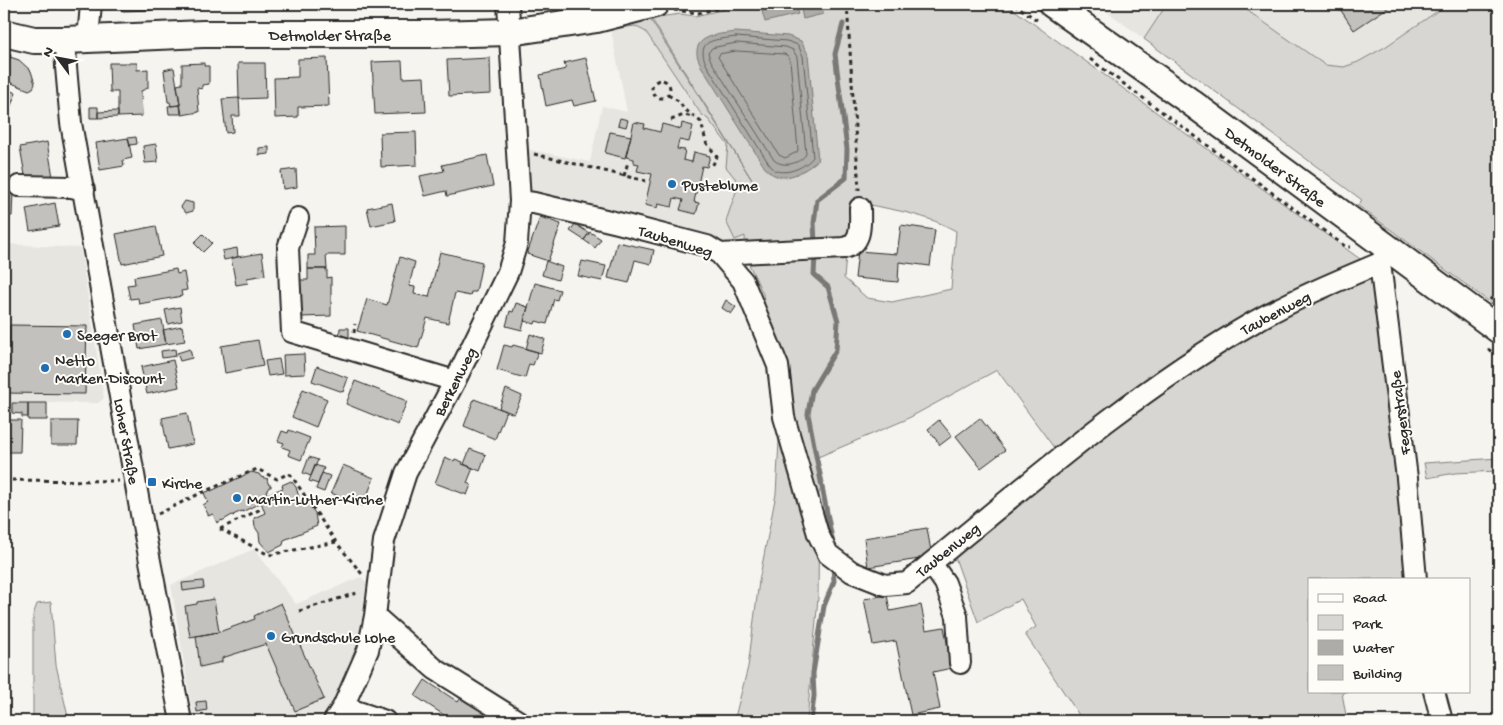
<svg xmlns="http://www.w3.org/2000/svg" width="1503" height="725" viewBox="0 0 1503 725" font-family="'Gochi Hand',sans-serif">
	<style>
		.built { fill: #e6e5e0 }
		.green { fill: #d7d6d2; stroke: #81807e; fill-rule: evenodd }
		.water { fill: #adaca9; stroke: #797877 }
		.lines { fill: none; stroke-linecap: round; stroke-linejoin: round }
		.shore { stroke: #5f5f5d; stroke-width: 1 }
		.stream { stroke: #797877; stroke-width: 5 }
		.building { fill: #c2c1be; stroke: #2b2b2b }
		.minor-casing { stroke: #2b2b2b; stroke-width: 24 }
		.major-casing { stroke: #2b2b2b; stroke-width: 30 }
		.path { stroke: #2b2b2b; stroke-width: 3; stroke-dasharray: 4 4; stroke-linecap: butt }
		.minor { stroke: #fdfcf7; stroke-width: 20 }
		.major { stroke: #fdfcf7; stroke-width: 26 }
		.poi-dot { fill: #1f6fb2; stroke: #fdfcf7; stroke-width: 2 }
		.labels { text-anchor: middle; stroke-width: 4; stroke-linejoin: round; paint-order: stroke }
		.street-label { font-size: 16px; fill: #2b2b2b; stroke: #fdfcf7 }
		.poi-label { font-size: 16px; fill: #2b2b2b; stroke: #fdfcf7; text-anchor: start }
	</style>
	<rect width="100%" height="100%" fill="#f5f4ef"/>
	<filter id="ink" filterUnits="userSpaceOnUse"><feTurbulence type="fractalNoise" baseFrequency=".02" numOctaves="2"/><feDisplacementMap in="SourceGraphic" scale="10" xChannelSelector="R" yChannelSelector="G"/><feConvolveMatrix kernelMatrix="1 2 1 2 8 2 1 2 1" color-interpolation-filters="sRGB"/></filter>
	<g filter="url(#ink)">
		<path class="built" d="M1097 4H1167L1144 39Z
			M1238 4H1448L1385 47 1358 62 1344 67 1325 65Z
			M651 18 752 179 744 204 745 249 627 217 537 198 527 191 526 149 590 162 602 106 627 112 610 25Z
			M4 244 80 248 104 398 98 403 4 402Z
			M254 549 296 604 361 577 370 586 360 650 328 721H194L171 585Z"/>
		<path class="green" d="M748 4H1006L1374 269 1411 579H1309V691H1348L1342 693 1347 721H1083L1025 634 1036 627 1021 599 978 622 953 552 1063 460 997 370 905 420 818 457 824 482 819 493 818 598 807 721H734L748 667 759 581 776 494 780 424 763 294 746 258 745 236 735 240 726 221 739 183 726 167 728 145 708 119 701 114 646 32 635 26 612 29V26L650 19 752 180 651 18 680 14 695 16ZM865 204C895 210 928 215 956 231L951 289 892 302 867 298 844 278 850 211Z
			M1167 4H1238L1325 65 1344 67 1358 62 1385 47 1448 4H1499V309L1357 205 1362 200 1144 39Z
			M1499 458V471L1455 473 1427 478 1424 463Z
			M51 602 56 665 69 721H33V615L37 604Z"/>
		<path class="water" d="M795 4 798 14 765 22 762 11Z
			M821 4 823 14 803 19 801 9Z
			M736 32 788 36 801 41 808 54 818 160C808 169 789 182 774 175 771 174 768 170 765 168L701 66C700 62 697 58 697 54 695 34 723 34 736 32Z"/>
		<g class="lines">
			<path class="shore" d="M736 37 787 41 798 45 803 56 813 157C807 166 787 176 775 170 773 169 771 166 769 164L706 64C695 38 717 40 736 37Z
				M737 43 786 47 793 50 797 57 806 154C800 164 783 168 774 160L711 61 708 53 712 48Z
				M737 51 784 54 788 56 790 60 798 150 797 152 785 158 779 155 718 57 720 54Z"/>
			<path class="stream" d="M815 243 814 223 817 200 846 178 847 149 835 54 843 24
				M815 255 814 275 828 287 838 321 836 350 812 390 808 414 833 544
				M811 721 814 696 813 673 824 606 834 581 833 566"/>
		</g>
		<path class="building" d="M121 4H151V10L121 11Z
			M395 4H425V6H395Z
			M1347 4H1393L1354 30 1340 9Z
			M4 53 11 55 4 73Z
			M10 57 19 60 31 71 35 84 33 88 29 90 9 82 10 78 4 76Z
			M327 58 329 106 298 107V117L275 118 274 78 298 77V59Z
			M490 58 491 94 449 96 447 60Z
			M586 58 596 101 574 106 572 100 546 106 540 75 566 69 564 63Z
			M402 61 403 78 424 77 426 112 375 114 372 62Z
			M109 63H137V70L148 69V88L141 91 142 116 118 117V92H110Z
			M204 63V66H209V84L202 85V89L197 88 199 112 182 115 177 85 182 84V64Z
			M238 63H265L266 98 239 99Z
			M172 68H174L180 105 171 106 170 102H168L164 70Z
			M4 88 16 93 6 118 4 117Z
			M239 98 240 116H232L233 132 226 133 222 99Z
			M180 105 181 114H169L168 106Z
			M90 107H98V118H90Z
			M118 111V117L98 118V112Z
			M620 118 628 120 626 127 618 125Z
			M634 122 645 124 644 128 660 132 662 124 681 129 682 123 693 126 689 142 679 140 677 149 685 150 683 160 692 162 694 152 710 156 707 167 702 166 694 202 699 203 696 214 680 210 683 200 674 198 672 207 658 204 657 208 645 205 652 174 637 171 639 164 634 163V159L626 157Z
			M1499 127V138L1496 140 1492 130Z
			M416 132 417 165 381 167 380 133Z
			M610 132 631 136 625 158 605 153Z
			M136 137 137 144 130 145 128 138Z
			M128 138 132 158 123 160 124 166 100 170 96 143Z
			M47 142 53 177 26 181 20 147Z
			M156 144 158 162 145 163 143 146Z
			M269 147V154L259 155V148Z
			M487 155 493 186 447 196 446 191 425 196 420 176 444 171 442 165Z
			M296 169 297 187 283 189 281 171Z
			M4 192H13L12 216H4Z
			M185 201 193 203V211L186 213 181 207Z
			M55 203 59 226 30 231 26 209Z
			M392 203 395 221 371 226 367 208Z
			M540 217 561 224 548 261 527 254Z
			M575 224 589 233 584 240 570 231Z
			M901 225 935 230 930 266 899 262 898 282 855 278 858 251 897 254Z
			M156 226 162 256 122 264 116 234Z
			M345 226V255H326L327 269H308V255H315L314 227Z
			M590 232 601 239 595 248 584 240Z
			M203 234 212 243 203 252 194 243Z
			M617 242 654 250 651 264 635 260 629 283 608 278Z
			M237 248 238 257 224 260 222 251Z
			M440 252 482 262 476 292H471L470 296 455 293 448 323 427 318 418 348 357 331 367 299 387 305 400 257 415 262 409 286 415 287 414 294 429 297Z
			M262 253 265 275 247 278 248 283 236 285 231 258Z
			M546 261 562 267 558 280 542 275Z
			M582 261 606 266 602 281 578 276Z
			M176 269 177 274 184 272 187 290 181 291 182 296 139 304 138 298 130 299 127 285 135 284 134 277Z
			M308 269H327V278L331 277V316L301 317 300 280H308Z
			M535 283 560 290 557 300 554 299 547 324 536 321 535 324 524 321Z
			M726 300 736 307 731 314 722 308Z
			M516 303 528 307 522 330 506 326 510 311 513 312Z
			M180 307 182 321 168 324 165 310Z
			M162 320 166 344 139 349 135 325Z
			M10 325 87 326 85 394 4 393V342L10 343Z
			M182 326 185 341 166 344 163 330Z
			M340 328H349V338H339Z
			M530 334 545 339 541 353 526 349Z
			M258 340 263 366 225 373 221 346Z
			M504 345 512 347 513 345 538 352 533 365 529 364 525 378 497 370Z
			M175 349 176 356 162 358 161 351Z
			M190 349 192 358 180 361 177 353Z
			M304 354 305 374 284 375 283 355Z
			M279 359 282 374 268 376 265 361Z
			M173 360 179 387 147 394 141 367Z
			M317 366 348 378 343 392 312 381Z
			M355 381 407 401 398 425 346 404Z
			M303 389 327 399 316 427 292 417Z
			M506 389 522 396 514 414 499 408Z
			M474 399 506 411 495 439 464 426Z
			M12 403H28V417H22V414L12 413Z
			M28 403H47V420H28Z
			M187 413 193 444 168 449 162 418Z
			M980 418 1005 450 981 468 956 436Z
			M4 420H21L20 452H4Z
			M939 420 952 436 940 445 928 429Z
			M51 421H78L77 445H51Z
			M289 430 310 438 301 460 288 455 290 450 282 447 284 443 278 441 282 431 288 433Z
			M470 449 486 455 480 471 464 464Z
			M309 457 318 460 311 476 303 473Z
			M445 457 454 461 455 459 463 462 462 464 473 468 467 483 471 485 467 495 435 483Z
			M315 465 324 468 318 484 309 481Z
			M343 465 374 478 363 506 331 493Z
			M251 472 259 474 261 477 268 479 267 480 269 485H271V487H269L266 492 268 495 266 500 242 512V511L233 515 234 516 232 515 222 521V520L217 523 213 514 208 516V514L203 505 208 502 204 493 211 490V491Z
			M322 473 330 476 324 492 316 489Z
			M291 481 296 487 298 494 302 504 307 502 315 513 317 526 284 540 283 545 269 552 260 542 259 533 255 527 254 518 265 513 261 502 266 500 268 494 283 488 282 485Z
			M927 528 932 557 868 567 864 538Z
			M203 581 204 588 183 591 182 583Z
			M887 595 890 611 921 605 926 630 944 627 952 668 933 672 940 709 911 715 896 641 873 645 864 599Z
			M214 599 219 632 190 637 185 606 197 604V602Z
			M281 603 324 699 295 711 266 644 222 658V662L200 667 196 636 219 632 255 619 254 616Z
			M425 680 458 702 464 693 500 721H453L415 696Z
			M206 701 207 710 197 712 196 702Z"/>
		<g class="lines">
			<defs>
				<path id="minor" d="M88 39 91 4
					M65 40 66 67 71 123 143 525 181 721
					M19 186 72 187 84 190
					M520 201 534 203 618 223 707 246 720 254 743 281 778 366 784 417 818 534 828 554 852 572 885 585 907 583C1019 492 1128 395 1254 322 1294 299 1337 281 1380 263
					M298 218 288 248 292 332 455 381
					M1387 253 1380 263 1407 478 1416 579
					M720 254 844 248C863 243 860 224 860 208
					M931 563 945 583 957 616 960 663
					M375 616 435 669 518 721
					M1434 691 1442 721
					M343 707 385 721
					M334 721 343 707 368 650 375 616 384 541 406 473 455 381 508 272 517 243 520 201 508 4"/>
				<path id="major" d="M1052 4 1185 98 1499 330
					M4 33 34 40H65L203 34H430L510 32 597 19 655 4"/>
			</defs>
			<use href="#minor" class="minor-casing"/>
			<use href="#major" class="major-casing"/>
			<path class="path" d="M847 4 859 190
				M1014 4 1037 20
				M674 10 698 13 737 4
				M1090 59 1346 247H1350
				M652 89a9 9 0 1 1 18 0a9 9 0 1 1-18 0Z
				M668 95 680 102 683 108 701 122 706 142 717 157 711 168
				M671 120 684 115 694 117
				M534 154 646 181
				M624 176 628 162
				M1490 300 1499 288
				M354 333 355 324
				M1488 349 1499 357
				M4 480 119 481
				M158 514 203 492 257 469 277 479 287 474 291 475 336 542 362 574
				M220 529 269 555 336 542
				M220 529 261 509
				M299 611 360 592
				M218 720 219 721
				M265 721 266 719
				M276 721 277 719"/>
			<use href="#minor" class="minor"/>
			<use href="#major" class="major"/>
		</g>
	</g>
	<g class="poi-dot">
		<circle cx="672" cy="184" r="5"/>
		<circle cx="67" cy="334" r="5"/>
		<circle cx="45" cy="368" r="5"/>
		<rect x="147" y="477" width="10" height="10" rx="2.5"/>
		<circle cx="237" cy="498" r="5"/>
		<circle cx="271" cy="636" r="5"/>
	</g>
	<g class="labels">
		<g class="street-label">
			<text x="330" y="40">Detmolder Straße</text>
			<text transform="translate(1276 166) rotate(37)" y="6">Detmolder Straße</text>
			<text transform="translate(676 240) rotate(17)" y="6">Taubenweg</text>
			<text transform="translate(1275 312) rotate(-28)" y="6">Taubenweg</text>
			<text transform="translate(454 381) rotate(-63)" y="6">Berkenweg</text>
			<text transform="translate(1399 413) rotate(-97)" y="6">Fegerstraße</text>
			<text transform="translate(128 441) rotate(80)" y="6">Loher Straße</text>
			<text transform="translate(947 549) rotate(-39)" y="6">Taubenweg</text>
		</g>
		<g class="poi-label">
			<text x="682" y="190">Pusteblume</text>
			<text x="77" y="340">Seeger Brot</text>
			<text x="55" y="365">Netto<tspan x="55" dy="18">Marken-Discount</tspan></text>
			<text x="162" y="488">Kirche</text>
			<text x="247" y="504">Martin-Luther-Kirche</text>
			<text x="281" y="642">Grundschule Lohe</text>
		</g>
	</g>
	<rect width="1503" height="725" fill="none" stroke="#fdfcf7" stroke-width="20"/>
	<rect x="10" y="10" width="1483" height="705" fill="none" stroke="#2b2b2b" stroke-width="2" filter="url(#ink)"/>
	<rect x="1308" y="578" width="162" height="115" fill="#fdfcf7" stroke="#a9a8a5"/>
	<rect x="1318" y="594" width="25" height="8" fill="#fdfcf7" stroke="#a9a8a5"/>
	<text x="1353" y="602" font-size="15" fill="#2b2b2b">Road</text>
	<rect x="1318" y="615" width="25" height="15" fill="#d7d6d2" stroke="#a9a8a5"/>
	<text x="1353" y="628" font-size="15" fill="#2b2b2b">Park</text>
	<rect x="1318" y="640" width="25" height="15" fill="#adaca9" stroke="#a9a8a5"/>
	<text x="1353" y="652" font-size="15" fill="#2b2b2b">Water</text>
	<rect x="1318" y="665" width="25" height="15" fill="#c2c1be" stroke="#a9a8a5"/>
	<text x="1353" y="678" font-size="15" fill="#2b2b2b">Building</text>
	<g transform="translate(58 58) rotate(302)" stroke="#fdfcf7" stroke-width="4" paint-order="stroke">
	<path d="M0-4L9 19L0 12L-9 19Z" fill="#2b2b2b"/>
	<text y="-8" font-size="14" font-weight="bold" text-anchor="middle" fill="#2b2b2b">N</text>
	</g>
</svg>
